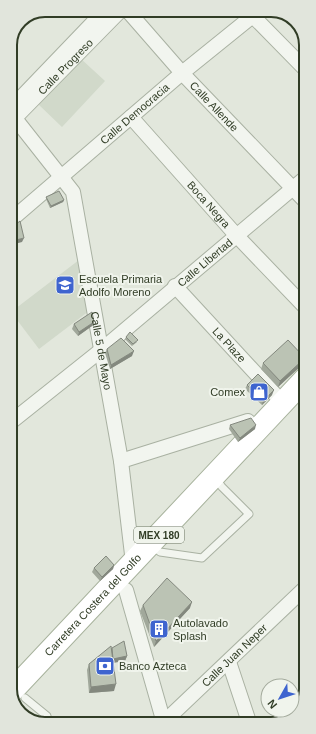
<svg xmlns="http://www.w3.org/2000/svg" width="316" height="734" viewBox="0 0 316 734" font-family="Arial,sans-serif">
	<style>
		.built { fill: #d1d9ca }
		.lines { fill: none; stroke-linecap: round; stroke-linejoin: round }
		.lane-casing { stroke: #a9b1a2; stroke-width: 9 }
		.street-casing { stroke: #a9b1a2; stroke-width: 16 }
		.primary-casing { stroke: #a7b29c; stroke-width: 24 }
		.lane { stroke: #f2f5ef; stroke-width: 7 }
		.street { stroke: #f2f5ef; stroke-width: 14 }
		.primary { stroke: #fff; stroke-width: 22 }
		.wall { fill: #a1a89b }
		.shaded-wall { fill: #83887e }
		.building { fill: #bbc3b4; stroke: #83887e }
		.labels { text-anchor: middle; stroke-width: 4; stroke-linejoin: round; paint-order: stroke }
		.shield { fill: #f0f4ec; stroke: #6a7461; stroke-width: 1 }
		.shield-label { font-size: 10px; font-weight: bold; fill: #313d26 }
		.street-label { font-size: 11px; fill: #313d26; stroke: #f0f4ec }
		.poi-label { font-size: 11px; fill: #313d26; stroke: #f0f4ec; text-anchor: start }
		.rim { fill: none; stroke: #313d26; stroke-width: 2 }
	</style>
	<rect width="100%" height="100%" fill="#e2e7dc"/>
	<path class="built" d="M80 58 105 81 62 127 37 103Z
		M79 260 89 311 39 349 11 312Z"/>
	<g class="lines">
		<defs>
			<path id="lane" d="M152 546 160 552 202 558 249 514 222 487 215 478
				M25 698 47 716 49 724"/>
			<g id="street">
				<path id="s1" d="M127 10 182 73 305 201"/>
				<path d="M247 10 304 68"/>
				<path d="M10 109 105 10"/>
				<path id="s2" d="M10 112 73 192 121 461 133 563"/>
				<path id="s3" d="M131 117 236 235 305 307"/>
				<path id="s4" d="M10 123 121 10"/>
				<path id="s5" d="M11 220 182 73 260 10"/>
				<path id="s6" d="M175 286 283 403"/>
				<path id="s7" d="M11 422 100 351 305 178"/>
				<path d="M121 461 248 421"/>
				<path d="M126 590 164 723"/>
				<path d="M229 662 249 722"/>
				<path id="s8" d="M164 722 306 587"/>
			</g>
			<g id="primary">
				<path id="s9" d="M12 691 305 379"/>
			</g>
		</defs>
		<use href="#lane" class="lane-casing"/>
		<use href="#street" class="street-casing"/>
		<use href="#primary" class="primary-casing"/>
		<use href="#lane" class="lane"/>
		<use href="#street" class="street"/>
		<use href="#primary" class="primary"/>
	</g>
	<path class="wall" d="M46 197 64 200 63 202 50 208 46 199Z
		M74 324 92 326 78 336 72 329Z
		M305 329V341L301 336 302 332Z
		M126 337 137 342 132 346 125 339Z
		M107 349 132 356 110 369 105 353Z
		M263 363 303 364 278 387 261 369Z
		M247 385 272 395 262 405 245 389Z
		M230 425 255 429 238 442 229 429Z
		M114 565 113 569 100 581 92 572 94 568Z
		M143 605 190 608 154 647 140 611Z
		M112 648 127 656 125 661 113 663 114 691 89 693 87 670 89 664Z"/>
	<path class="shaded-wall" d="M17 134 16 136 10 141V140Z
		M64 200 63 202 50 208 51 206Z
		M24 238 22 242 11 245 12 241Z
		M94 322 92 326 78 336 79 332Z
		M134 351 132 356 110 369 111 365Z
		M305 358 303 364 278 387 280 381Z
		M274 390 272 395 262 405 263 401Z
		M256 425 255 429 238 442 240 438Z
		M114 565 113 569 100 581 102 577Z
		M192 602 190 608 154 647 156 641Z
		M127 656 125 661 110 663 112 659Z
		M116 684 114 691 89 693 91 687Z"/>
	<path class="building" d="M10 128H11L17 134 10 140Z
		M59 191 64 200 51 206 46 197Z
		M20 221 24 238 12 241 11 235V228Z
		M92 312 94 322 79 332 74 324Z
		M305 329V335L302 332Z
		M130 332 138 340 133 344 126 337Z
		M121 338 134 351 111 365 107 349Z
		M288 340 305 358 280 381 263 363Z
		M258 374 274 390 263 401 247 385Z
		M251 418 256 425 240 438 230 425Z
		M106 556 114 565 102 577 94 568Z
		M167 578 192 602 156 641 143 605Z
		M124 641 127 656 113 659 112 648Z
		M111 646 116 684 91 687 89 664Z"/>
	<defs>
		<symbol id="school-square" viewBox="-11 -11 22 22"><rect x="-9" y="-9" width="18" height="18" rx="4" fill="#3e64cf" stroke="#f0f4ec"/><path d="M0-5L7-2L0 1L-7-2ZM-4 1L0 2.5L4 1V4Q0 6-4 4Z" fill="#fff"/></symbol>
		<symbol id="shop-square" viewBox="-11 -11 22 22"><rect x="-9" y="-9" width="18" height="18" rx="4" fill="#3e64cf" stroke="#f0f4ec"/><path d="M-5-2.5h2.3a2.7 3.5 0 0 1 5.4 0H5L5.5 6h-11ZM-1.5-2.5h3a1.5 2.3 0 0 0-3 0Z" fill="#fff"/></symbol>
		<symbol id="building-square" viewBox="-11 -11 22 22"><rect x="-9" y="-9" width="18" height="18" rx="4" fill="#3e64cf" stroke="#f0f4ec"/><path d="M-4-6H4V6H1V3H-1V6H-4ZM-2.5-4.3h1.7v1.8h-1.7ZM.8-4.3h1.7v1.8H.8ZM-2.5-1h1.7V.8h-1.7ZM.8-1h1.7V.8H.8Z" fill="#fff"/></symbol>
		<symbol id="bank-square" viewBox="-11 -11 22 22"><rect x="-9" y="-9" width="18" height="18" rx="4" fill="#3e64cf" stroke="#f0f4ec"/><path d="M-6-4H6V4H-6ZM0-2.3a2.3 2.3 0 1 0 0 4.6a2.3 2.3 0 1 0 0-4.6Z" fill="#fff"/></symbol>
	</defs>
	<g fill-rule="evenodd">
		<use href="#school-square" x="54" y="274" width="22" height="22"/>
		<use href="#shop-square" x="248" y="381" width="22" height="22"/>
		<use href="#building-square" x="148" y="618" width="22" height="22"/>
		<use href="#bank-square" x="94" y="655" width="22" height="22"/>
	</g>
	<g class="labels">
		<rect class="shield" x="134" y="527" width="50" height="16" rx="3"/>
		<g class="shield-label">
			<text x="159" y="539">MEX 180</text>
		</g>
		<g class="street-label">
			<text dy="4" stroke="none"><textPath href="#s4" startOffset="79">Calle Progreso</textPath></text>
			<text dy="4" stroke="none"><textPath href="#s1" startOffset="130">Calle Allende</textPath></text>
			<text dy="4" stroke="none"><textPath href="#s5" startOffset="163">Calle Democracia</textPath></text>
			<text dy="4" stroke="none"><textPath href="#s3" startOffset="117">Boca Negra</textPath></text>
			<text dy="4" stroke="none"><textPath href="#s7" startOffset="251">Calle Libertad</textPath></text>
			<text dy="4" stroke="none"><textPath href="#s6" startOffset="80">La Plaze</textPath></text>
			<text dy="4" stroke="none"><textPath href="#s2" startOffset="263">Calle 5 de Mayo</textPath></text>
			<text dy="4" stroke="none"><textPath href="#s9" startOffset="118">Carretera Costera del Golfo</textPath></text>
			<text dy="4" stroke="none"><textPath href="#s8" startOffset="97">Calle Juan Neper</textPath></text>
		</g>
		<g class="poi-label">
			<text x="79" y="283">Escuela Primaria<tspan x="79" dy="13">Adolfo Moreno</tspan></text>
			<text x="245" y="396" text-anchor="end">Comex</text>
			<text x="173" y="627">Autolavado<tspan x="173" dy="13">Splash</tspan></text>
			<text x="119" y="670">Banco Azteca</text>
		</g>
	</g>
	<path d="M0 0H316V734H0ZM45 17H271A28 28 0 0 1 299 45V689A28 28 0 0 1 271 717H45A28 28 0 0 1 17 689V45A28 28 0 0 1 45 17Z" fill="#e1e5dc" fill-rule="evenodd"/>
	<path class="rim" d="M45 17H271A28 28 0 0 1 299 45V689A28 28 0 0 1 271 717H45A28 28 0 0 1 17 689V45A28 28 0 0 1 45 17Z"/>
	<g transform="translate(280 698) rotate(231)"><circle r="19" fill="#f0f4ec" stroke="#a4ab9d"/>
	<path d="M0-3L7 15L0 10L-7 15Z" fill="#3e64cf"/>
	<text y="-6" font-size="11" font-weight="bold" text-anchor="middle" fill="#313d26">N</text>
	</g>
</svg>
